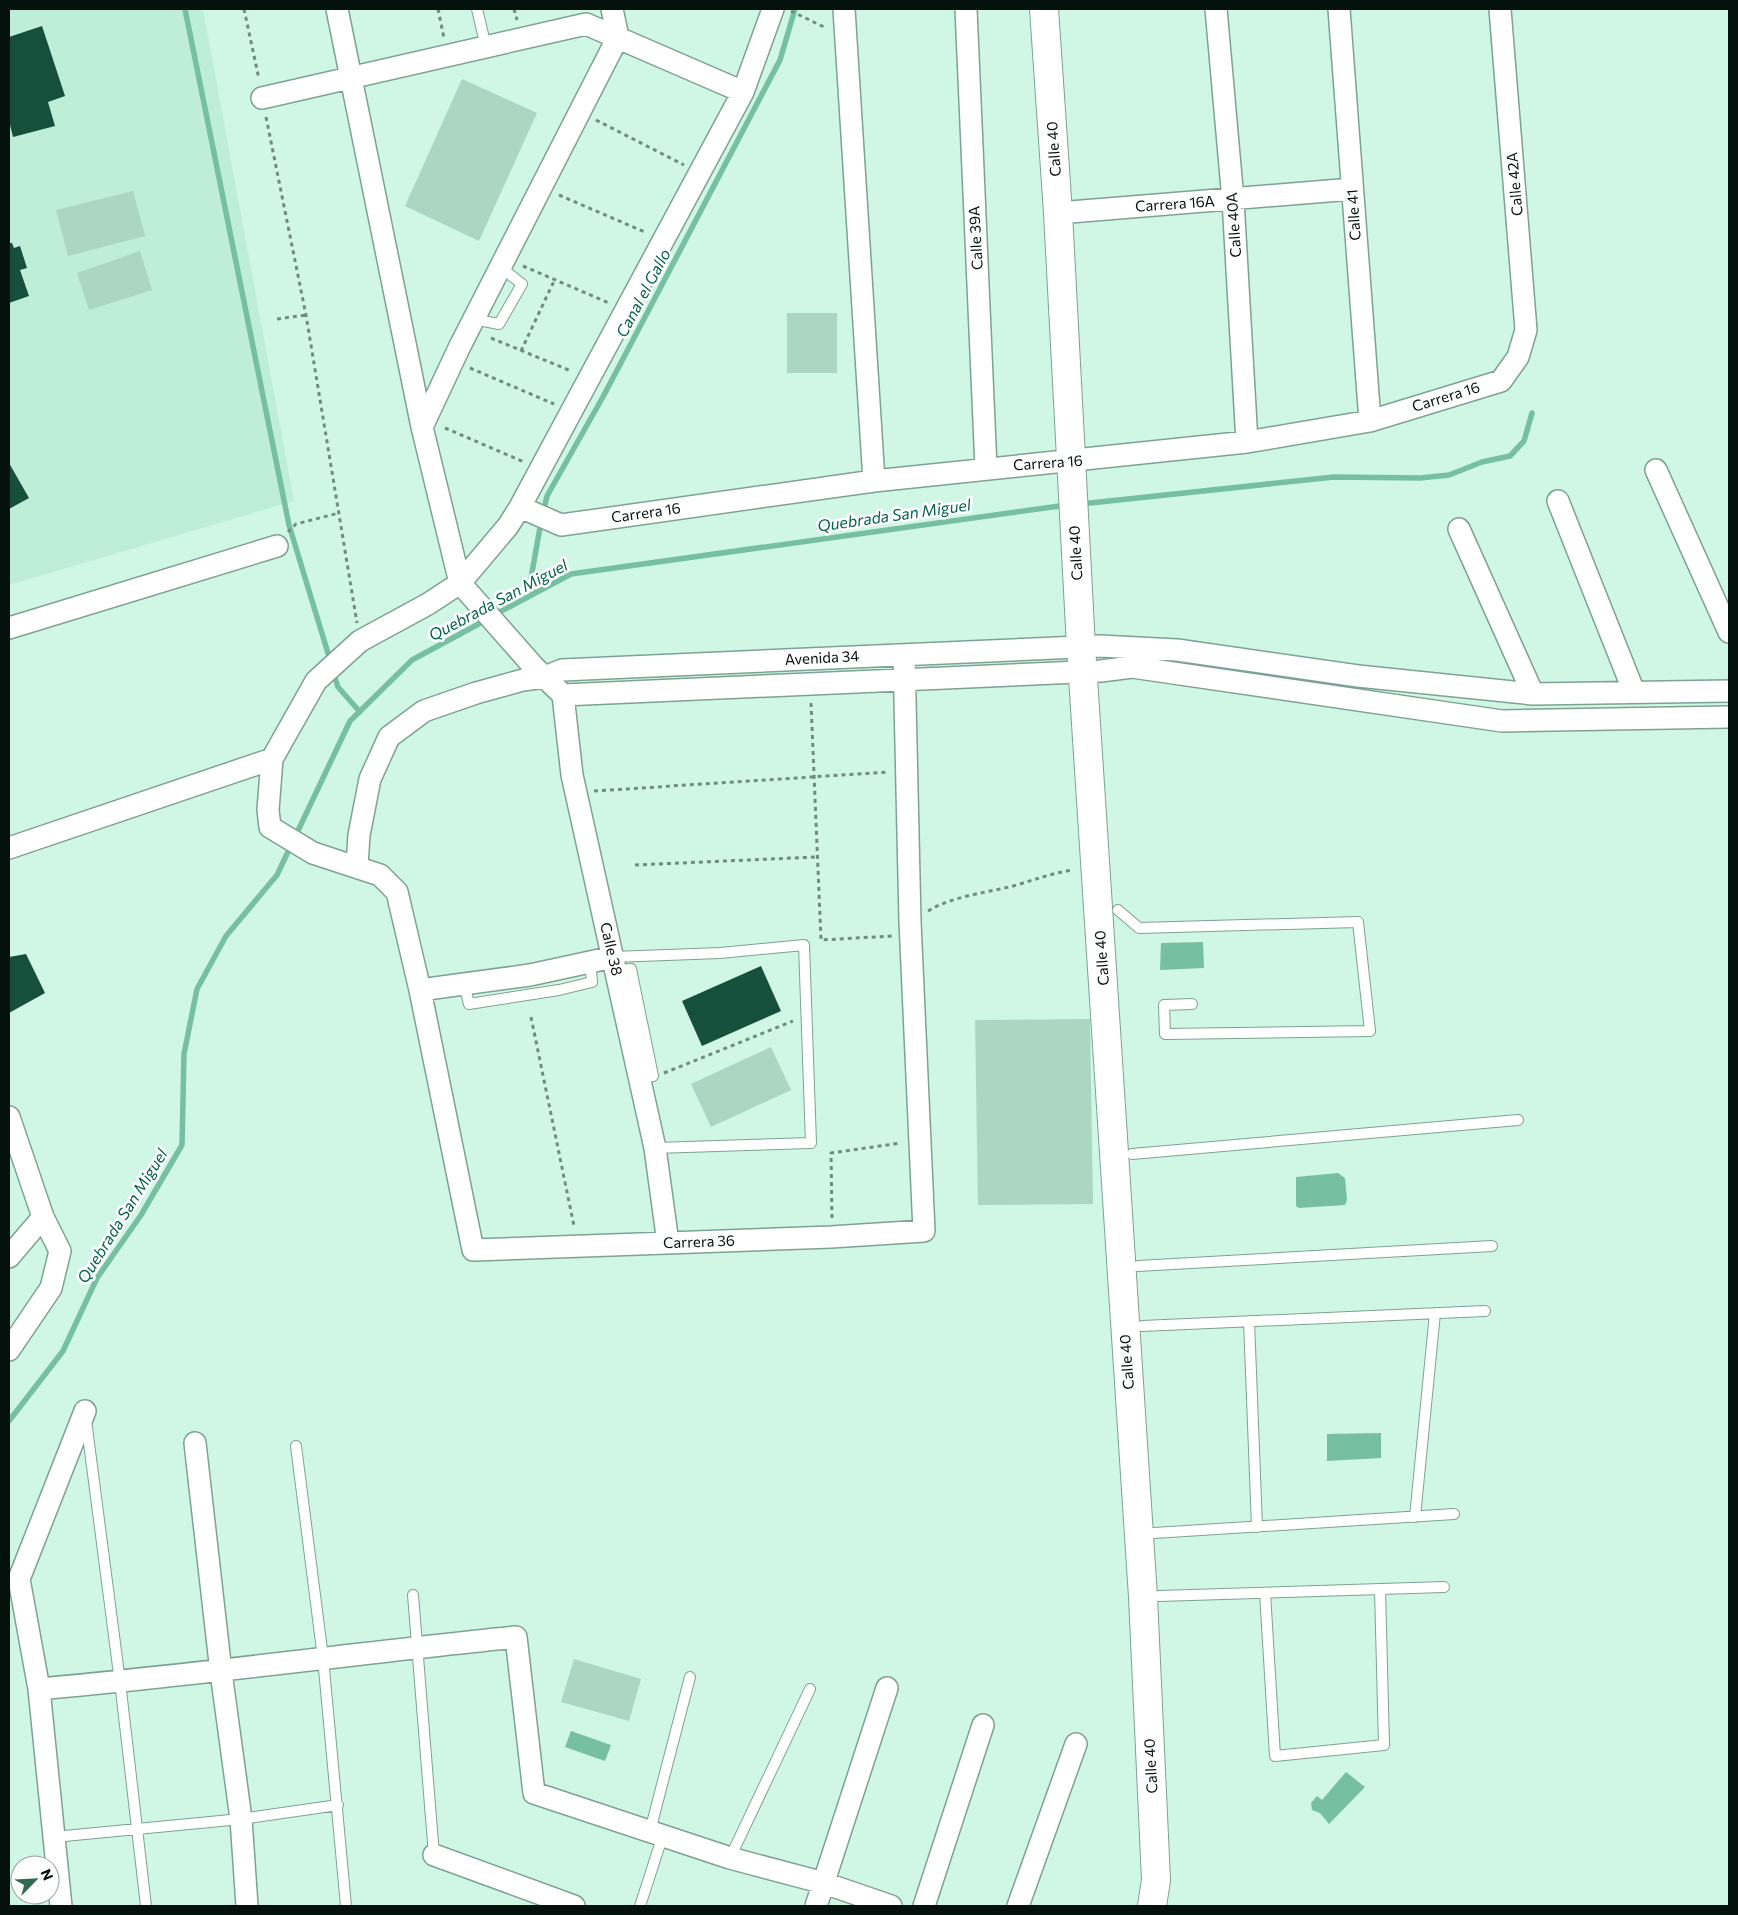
<svg xmlns="http://www.w3.org/2000/svg" width="1738" height="1915" viewBox="0 0 1738 1915" font-family="Commissioner,sans-serif">
	<style>
		.built { fill: #beedd8 }
		.green { fill: #aad6c2 }
		.water { fill: #77bfa1 }
		.lines { fill: none; stroke-linecap: round; stroke-linejoin: round }
		.stream { stroke: #77bfa1; stroke-width: 5.5 }
		.building { fill: #164f3b }
		.service-casing { stroke: #7ea292; stroke-width: 12 }
		.minor-casing { stroke: #7ea292; stroke-width: 24 }
		.secondary-casing { stroke: #7ea292; stroke-width: 30 }
		.path { stroke: #718b7f; stroke-width: 3; stroke-dasharray: 4 4; stroke-linecap: butt }
		.service { stroke: #fff; stroke-width: 10 }
		.minor { stroke: #fff; stroke-width: 21 }
		.secondary { stroke: #fff; stroke-width: 28 }
		.labels { text-anchor: middle; stroke-width: 5; stroke-linejoin: round; paint-order: stroke }
		.street-label { font-size: 15px; fill: #05110c; stroke: #fff }
		.water-label { font-size: 16px; font-style: italic; fill: #046448; stroke: #fff }
	</style>
	<rect width="100%" height="100%" fill="#d0f7e5"/>
	<path class="built" d="M9 9H203L294 501 9 585Z"/>
	<path class="green" d="M462 79 537 113 479 241 405 206Z
		M133 191 145 236 68 256 56 210Z
		M140 251 152 290 89 310 77 273Z
		M787 313H837V373H787Z
		M1090 1019 1093 1204 978 1205 975 1020Z
		M771 1047 791 1090 711 1127 691 1084Z
		M574 1659 641 1679 629 1721 561 1702Z"/>
	<path class="water" d="M1203 942 1204 968 1160 970 1161 943Z
		M1338 1173 1345 1178 1347 1200 1345 1205 1299 1208 1296 1206V1177Z
		M1381 1433V1458L1327 1461V1434Z
		M571 1731 611 1745 605 1761 565 1747Z
		M1346 1772 1365 1787 1329 1824 1320 1813 1312 1810 1311 1803 1317 1796 1322 1800Z"/>
	<g class="lines">
		<path class="stream" d="M185 9 289 525 331 663
			M1081 504 1334 477 1420 478 1449 475 1482 462 1510 456 1524 441 1532 413
			M543 513 547 496 604 395 780 60 795 9
			M533 594 531 578 541 522
			M494 615 571 574 1067 505
			M333 672 338 687 360 712
			M9 1421 63 1351 97 1278 141 1215 182 1145 184 1054 197 989 226 936 277 875 350 721 412 660 486 620"/>
	</g>
	<path class="building" d="M42 26 65 96 48 102 55 126 13 137 9 121V37Z
		M9 243H12L14 248 20 246 27 268 20 270 29 296 9 303Z
		M9 463 29 498 9 509Z
		M26 954 45 993 9 1013V957Z
		M761 966 781 1011 702 1046 682 1001Z"/>
	<g class="lines">
		<defs>
			<path id="service" d="M477 9 486 47
				M473 319 499 324 522 284 500 267
				M1118 910 1139 928 1358 922 1370 1031 1165 1034 1164 1005 1192 1004
				M613 957 720 953 804 945 811 1143 655 1148
				M616 970 631 969 653 1076 640 1078
				M464 984 469 1004 559 990 592 982 590 961
				M1132 1154 1518 1120
				M1138 1266 1492 1246
				M1249 1321 1257 1527
				M1142 1326 1485 1311
				M86 1420 120 1682 146 1906
				M296 1446 323 1658 346 1906
				M1415 1517 1435 1313
				M1154 1533 1454 1514
				M1265 1593 1275 1756 1384 1745 1380 1590
				M413 1595 434 1855
				M1159 1596 1444 1587
				M650 1831 690 1677
				M54 1837 241 1819 338 1805
				M730 1858 810 1689
				M640 1906 663 1835"/>
			<path id="minor" d="M337 9 422 427 460 583 534 667 563 695 572 775 655 1148 668 1243
				M844 9 874 481
				M966 9 986 468
				M1216 9 1233 200 1247 442
				M1339 9 1370 421
				M262 98 586 24 743 92
				M1058 213 1352 189
				M422 427 459 348 618 37 612 9
				M1656 470 1729 632
				M1558 501 1634 692
				M520 507 743 92 773 9
				M1459 529 1533 694
				M9 628 277 546
				M904 655 910 922 924 1231 831 1237 473 1250 420 990 397 892 380 875 313 853 270 827 268 810 272 759 316 681 360 641 428 604 460 583 508 526 520 507 561 525 874 481 1247 442 1370 421 1501 381 1518 357 1526 330 1500 9
				M563 695 1101 671 1132 667 1502 721 1729 717
				M9 848 272 759
				M357 866 359 835 370 779 389 737 424 711 476 693 523 680 545 677 562 670 1100 646 1177 650 1358 676 1533 694 1729 691
				M420 990 530 975 613 957
				M9 1117 43 1217 60 1251 51 1288 9 1350
				M9 1257 43 1217
				M195 1443 221 1672 241 1819 247 1906
				M39 1689C198 1675 357 1653 516 1637L534 1793 730 1858 824 1883 891 1906
				M434 1855 574 1906
				M61 1906 39 1689 19 1579 85 1411
				M816 1906 887 1688
				M924 1906 983 1725
				M1018 1906 1076 1744"/>
			<path id="secondary" d="M1044 9 1058 213 1081 647 1143 1597 1156 1880 1152 1906"/>
		</defs>
		<use href="#service" class="service-casing"/>
		<use href="#minor" class="minor-casing"/>
		<use href="#secondary" class="secondary-casing"/>
		<path class="path" d="M244 9 259 79
			M438 9 444 38
			M514 9 517 20
			M791 11 826 28
			M266 117 306 315 357 623
			M596 120 684 165
			M559 195 647 233
			M523 266 609 303
			M277 319 306 315
			M491 338 571 371
			M521 351 555 279
			M470 368 554 404
			M445 428 524 462
			M288 532 296 524 339 513
			M811 703 821 940 892 936
			M594 791 889 772
			M635 865 816 857
			M928 911C953 896 985 893 1013 886 1034 880 1052 873 1073 870
			M531 1017 574 1226
			M664 1073 793 1021
			M832 1218 831 1153 901 1143"/>
		<use href="#service" class="service"/>
		<use href="#minor" class="minor"/>
		<use href="#secondary" class="secondary"/>
	</g>
	<g class="labels">
		<g class="street-label">
			<text transform="translate(1054 149) rotate(-94)" y="5">Calle 40</text>
			<text transform="translate(1515 184) rotate(-95)" y="5">Calle 42A</text>
			<text transform="translate(1175 204) rotate(-4)" y="5">Carrera 16A</text>
			<text transform="translate(1354 215) rotate(-94)" y="5">Calle 41</text>
			<text transform="translate(1234 225) rotate(-94)" y="5">Calle 40A</text>
			<text transform="translate(976 238) rotate(-93)" y="5">Calle 39A</text>
			<text transform="translate(1446 397) rotate(-17)" y="5">Carrera 16</text>
			<text transform="translate(1048 463) rotate(-4)" y="5">Carrera 16</text>
			<text transform="translate(646 513) rotate(-8)" y="5">Carrera 16</text>
			<text transform="translate(1076 553) rotate(-93)" y="5">Calle 40</text>
			<text transform="translate(822 658) rotate(-3)" y="5">Avenida 34</text>
			<text transform="translate(611 949) rotate(77)" y="5">Calle 38</text>
			<text transform="translate(1102 958) rotate(-94)" y="5">Calle 40</text>
			<text transform="translate(699 1242) rotate(-2)" y="5">Carrera 36</text>
			<text transform="translate(1127 1362) rotate(-94)" y="5">Calle 40</text>
			<text transform="translate(1151 1766) rotate(-93)" y="5">Calle 40</text>
		</g>
		<g class="water-label">
			<text transform="translate(643 293) rotate(-62)" y="6">Canal el Gallo</text>
			<text transform="translate(894 515) rotate(-8)" y="6">Quebrada San Miguel</text>
			<text transform="translate(498 600) rotate(-28)" y="6">Quebrada San Miguel</text>
			<text transform="translate(122 1216) rotate(-58)" y="6">Quebrada San Miguel</text>
		</g>
	</g>
	<rect width="1738" height="1915" fill="none" stroke="#05110c" stroke-width="20"/>
	<g transform="translate(35 1880) rotate(66)"><circle r="24" fill="#ffffff" stroke="#9ba09e"/>
	<path d="M0-4L9 19L0 12L-9 19Z" fill="#306a53"/>
	<text y="-8" font-size="14" font-weight="bold" text-anchor="middle" fill="#05110c">N</text>
	</g>
</svg>
